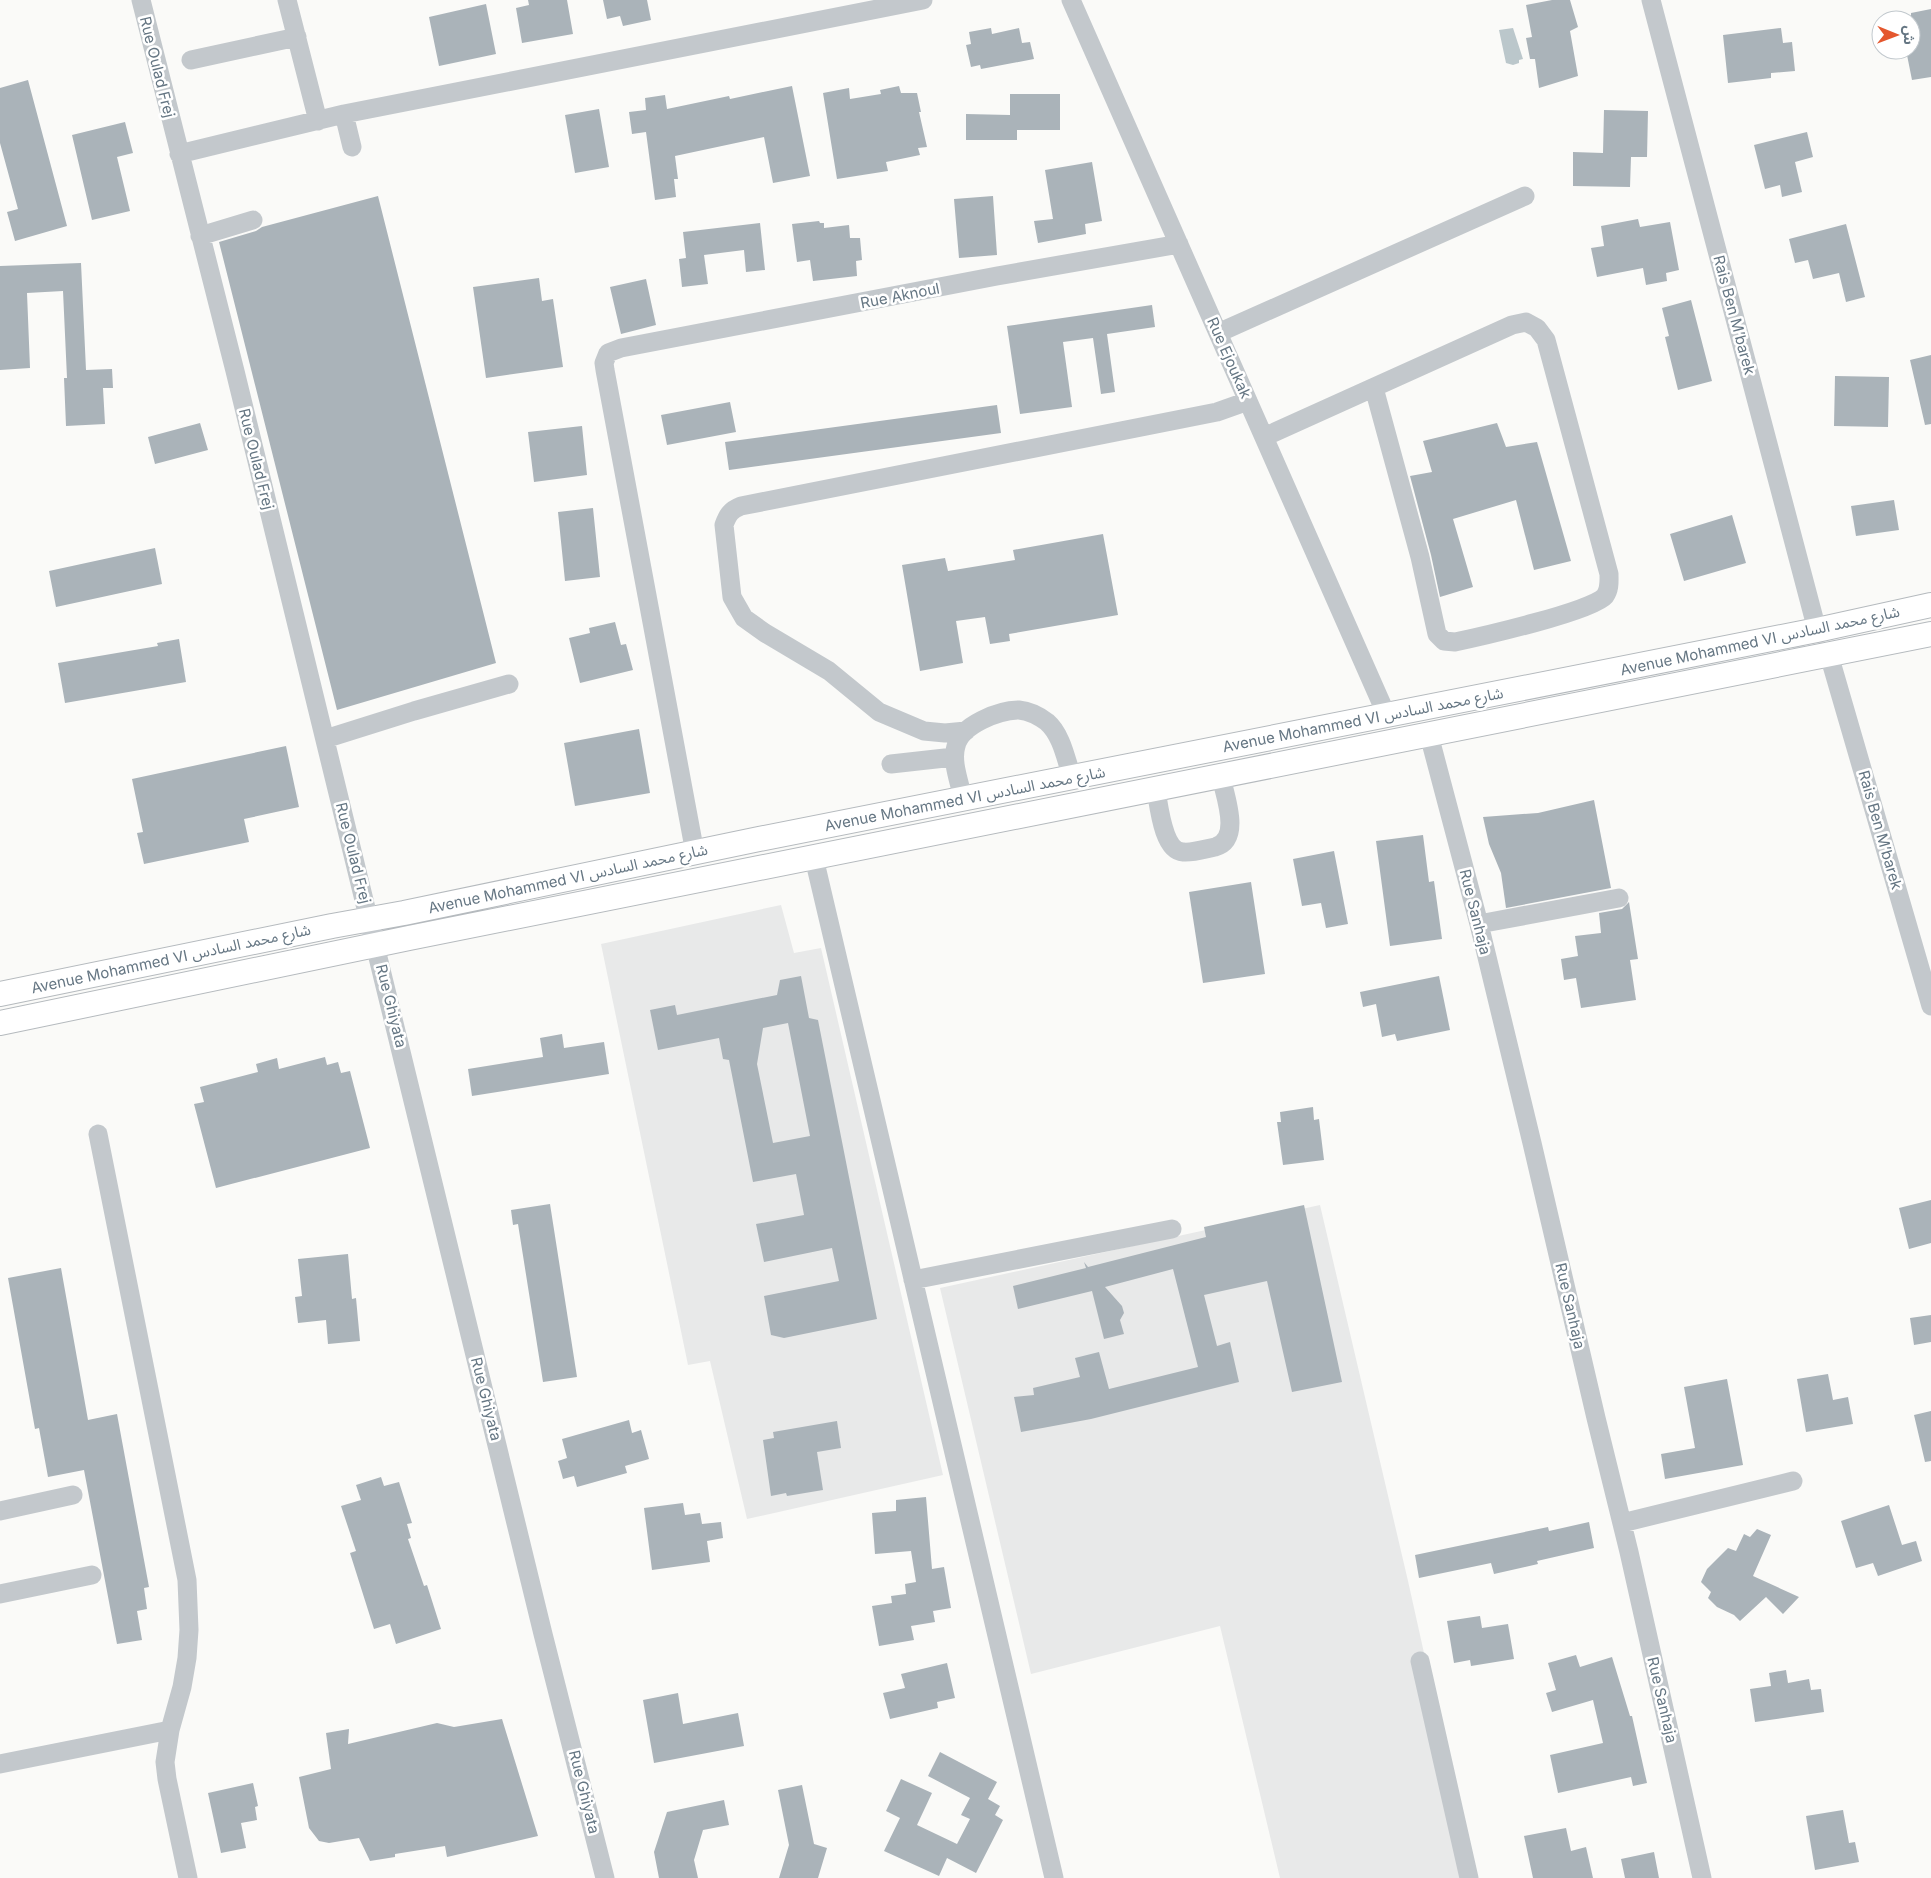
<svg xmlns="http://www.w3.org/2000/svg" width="1931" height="1878" viewBox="0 0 1931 1878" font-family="Inter,'Noto Sans Arabic',sans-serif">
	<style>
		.built { fill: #e8e9e9 }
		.water { fill: #bbc7cb }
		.building { fill: #aab3b9; fill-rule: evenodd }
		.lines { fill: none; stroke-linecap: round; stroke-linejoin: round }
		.major-casing { stroke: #b5babe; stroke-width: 26 }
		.minor { stroke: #c3c8cc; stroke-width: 19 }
		.major { stroke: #fff; stroke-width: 24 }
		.labels { text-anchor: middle; stroke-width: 5; stroke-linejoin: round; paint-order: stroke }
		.street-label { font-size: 15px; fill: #657683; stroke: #fff }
	</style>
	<rect width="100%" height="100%" fill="#fafaf8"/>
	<path class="built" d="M781 905 794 953 821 948 943 1475 747 1519 710 1361 688 1365 601 944Z
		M1320 1205 1408 1581 1474 1878H1280L1220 1626 1031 1674 940 1288Z"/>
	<path class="water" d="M1513 28 1523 59 1519 60V63L1513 65 1506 63 1499 30Z"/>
	<path class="building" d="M528 0H567L573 34 522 43 516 8 529 5Z
		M603 0H647L651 20 623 26 620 16 607 19Z
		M1552 0H1570L1578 27 1570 31 1578 76 1539 88 1535 59H1530L1526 38 1532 37 1526 5Z
		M486 4 496 54 439 66 429 17Z
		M1931 9V77L1912 80 1906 50H1911V13Z
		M991 28 992 34 1019 28 1022 43 1030 42 1034 59 981 69 980 65 971 67 966 45 971 44 969 32Z
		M1781 28 1783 43 1792 42 1795 71 1771 73V78L1728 83 1723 35Z
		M28 80 67 226 15 241 7 212 18 209 0 143V88Z
		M792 86 810 176 773 183 764 137 675 156 678 179H674L676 197 655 200 646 132 632 134 629 112 646 110 645 98 665 95 667 109 729 96 730 99Z
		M899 86 901 93H917L921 112H919L927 147 918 148 920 155 886 162 888 171 837 179 823 93 849 88 850 99 881 94 880 90Z
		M1010 94H1060V130H1017V140H966V114L1010 115Z
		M599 109 609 167 575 173 565 115Z
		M1604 110 1648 111 1647 157H1631L1630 187 1573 186V152L1603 153Z
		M125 122 133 153 117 157 130 211 92 220 72 135Z
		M1807 132 1813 157 1795 162 1802 192 1782 197 1780 185 1765 189 1754 145Z
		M1092 162 1102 221 1085 224 1086 234 1038 243 1034 221 1053 219 1045 170Z
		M378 196 496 663 337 710 219 242 256 231 262 227Z
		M993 196 997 255 959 258 954 199Z
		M1638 219 1640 227 1670 222 1679 270 1666 273 1667 281 1646 285 1643 268 1597 277 1591 248 1604 246 1601 226Z
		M819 221 820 223H824V228L849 225 850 238H860L862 260 856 261 857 276 813 281 810 260 797 262 792 224Z
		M760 223 765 270 746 272 744 250 704 255 708 284 682 287 679 259 686 258 683 232Z
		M1846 224 1865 297 1846 302 1839 273 1813 279 1808 260 1795 263 1789 239Z
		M81 263 86 370 112 369 113 388H103L105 424 66 426 64 378H67L63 291 27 293 30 368 0 370V266Z
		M539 278 542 301 553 299 563 367 486 378 473 287Z
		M646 279 656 325 621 334 610 287Z
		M1691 300 1712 381 1678 390 1665 337 1669 336 1662 308Z
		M1152 305 1155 327 1107 334 1115 392 1101 394 1093 338 1063 342 1072 407 1020 414 1007 326Z
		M1931 355V424L1925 425 1910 360Z
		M1835 376 1889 377 1888 427 1834 426Z
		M730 402 736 432 667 445 661 415Z
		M997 405 1001 433 729 470 725 442Z
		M200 423 208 450 155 464 148 437Z
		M1497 423 1506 447 1537 442 1571 561 1534 570 1516 500 1453 519 1473 587 1440 597 1431 555 1410 476 1432 472 1423 441Z
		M582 426 587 475 534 482 528 432Z
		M1894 500 1899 530 1856 536 1851 506Z
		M593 508 600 577 565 581 558 512Z
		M1732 515 1746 563 1684 581 1670 534Z
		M1103 534 1118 615 1009 634 1010 641 990 644 985 617 956 621 963 663 920 671 902 565 945 558 948 571 1015 560 1013 550Z
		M155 548 162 584 56 607 49 571Z
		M615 622 621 645 626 644 633 670 580 683 569 638 590 633 589 628Z
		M179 639 186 682 65 703 58 663 158 646 157 643Z
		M639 729 650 793 575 806 564 743Z
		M286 746 299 807 244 819 249 842 144 864 137 833 143 832 132 779Z
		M1594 800 1611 888 1506 908 1501 873 1489 844 1483 817 1538 813Z
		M1423 835 1429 882 1434 881 1442 939 1390 946 1376 841Z
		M1334 851 1348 924 1326 928 1321 903 1302 906 1293 859Z
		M1251 882 1265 974 1203 983 1189 892Z
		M1629 902 1638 959 1630 960 1636 1000 1581 1008 1576 978 1564 980 1561 959 1578 956 1575 936 1601 933 1599 913 1622 909Z
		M801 976 809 1018 818 1020 877 1319 784 1338 771 1335 764 1296 839 1281 832 1248 764 1262 756 1224 804 1215 796 1174 753 1182 729 1060 723 1059 719 1038 658 1050 650 1010 675 1005 677 1015 777 995 780 980ZM788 1023 810 1136 773 1143 757 1064 763 1028Z
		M1439 976 1450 1030 1397 1041 1395 1034 1382 1037 1376 1004 1363 1007 1360 992Z
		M562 1034 564 1048 604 1042 609 1074 472 1096 468 1069 543 1057 540 1038Z
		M325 1057 327 1065 338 1062 341 1073 350 1071 370 1148 216 1188 194 1104 204 1102 200 1087 258 1072 256 1064 277 1058 279 1069Z
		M1313 1107 1314 1120 1319 1119 1324 1160 1283 1165 1277 1122H1281L1280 1112Z
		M1931 1200V1243L1909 1249 1899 1208Z
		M550 1204 577 1377 543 1382 518 1224 513 1225 511 1210Z
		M1304 1205 1342 1382 1292 1392 1267 1281 1204 1295 1217 1346 1230 1342 1239 1382 1091 1419 1021 1432 1014 1397 1034 1395 1033 1388 1080 1377 1075 1358 1099 1352 1109 1389 1198 1367 1173 1269 1105 1287 1122 1306 1124 1313 1120 1320 1124 1334 1104 1339 1092 1291 1018 1309 1013 1286 1086 1268 1084 1262 1088 1267 1206 1237 1204 1227Z
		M348 1254 352 1299 356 1298 360 1341 328 1344 326 1320 298 1323 295 1297 302 1296 298 1259Z
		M61 1268 88 1420 117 1414 149 1587 144 1588 147 1609 137 1611 142 1640 117 1644 84 1470 48 1477 39 1428 35 1429 8 1278Z
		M1931 1315V1342L1914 1345 1910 1318Z
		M1828 1374 1833 1400 1848 1397 1853 1424 1806 1432 1797 1379Z
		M1727 1379 1743 1465 1665 1479 1661 1454 1695 1448 1684 1387Z
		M1931 1411V1461L1925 1462 1914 1415Z
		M629 1420 632 1433 641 1430 649 1459 625 1466 627 1473 577 1487 574 1476 563 1479 558 1461 567 1458 562 1439Z
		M837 1421 841 1448 817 1452 823 1490 787 1496 786 1493 771 1496 763 1440 774 1438 773 1432Z
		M381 1477 384 1486 399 1482 412 1523 407 1524 411 1538 408 1539 424 1586 427 1585 441 1629 396 1644 390 1624 374 1629 350 1553 356 1551 341 1506 361 1500 356 1485Z
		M926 1497 932 1569 944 1567 951 1608 933 1611 935 1622 911 1626 914 1640 879 1646 872 1606 892 1603 891 1596 906 1594 905 1584 916 1582 911 1551 875 1554 872 1513 896 1511V1500Z
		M683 1503 685 1515 700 1513 702 1524 721 1522 723 1538 707 1541 710 1562 652 1570 644 1508Z
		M1889 1505 1902 1545 1916 1541 1922 1561 1878 1576 1873 1563 1856 1568 1841 1521Z
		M1589 1522 1594 1548 1537 1561 1538 1564 1494 1574 1491 1563 1419 1578 1415 1555 1548 1527 1549 1531Z
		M1757 1529 1771 1535 1753 1576 1799 1597 1783 1614 1766 1597 1740 1621 1734 1615 1717 1607 1708 1598 1711 1592 1701 1582 1707 1569 1728 1548 1736 1551 1744 1534 1750 1537Z
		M1480 1616 1482 1628 1508 1624 1514 1659 1471 1666 1470 1660 1454 1663 1447 1621Z
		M1576 1655 1580 1667 1612 1657 1630 1716H1632L1647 1783 1633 1786 1631 1777 1558 1793 1550 1755 1603 1743 1593 1700 1552 1712 1546 1693 1556 1690 1548 1663Z
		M947 1663 955 1698 937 1702 938 1708 890 1719 883 1693 905 1688 901 1674Z
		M1786 1670 1788 1683 1809 1679 1811 1690 1821 1689 1824 1712 1755 1722 1750 1689 1771 1686 1769 1673Z
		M678 1693 683 1724 738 1713 744 1746 654 1763 643 1700Z
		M502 1719 538 1836 447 1857 445 1846 395 1854V1857L370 1861 359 1838 329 1843 319 1841 309 1828 299 1777 331 1769 326 1733 349 1729 348 1744 437 1723 454 1727Z
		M940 1752 997 1782 988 1799 1000 1806 995 1815 1003 1820 976 1873 947 1858 939 1876 884 1851 900 1818 886 1811 901 1779 932 1793 917 1825 957 1844 970 1819 961 1815 970 1798 928 1776Z
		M253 1783 258 1806 255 1807 257 1820 241 1823 246 1848 221 1853 208 1793Z
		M802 1785 814 1844 827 1848 818 1878H779L789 1845 778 1790Z
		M724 1800 729 1825 703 1830 694 1860 698 1878H659L654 1852 667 1812Z
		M1843 1810 1849 1843 1855 1842 1859 1862 1815 1870 1806 1816Z
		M1566 1828 1571 1851 1586 1847 1593 1878H1533L1524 1836Z
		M1654 1852 1659 1878H1625L1621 1859Z"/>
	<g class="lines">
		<defs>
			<path id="major" d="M0 994 332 926 404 913 759 839 1817 630 1931 605
				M0 1023 409 938 1931 634"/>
		</defs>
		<use href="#major" class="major-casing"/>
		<path class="minor" d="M141 0 235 371 543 1634 605 1878
			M287 0 318 121
			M1071 0 1387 716
			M1651 0 1817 630
			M191 60 297 37
			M344 114 352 147
			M179 154 344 114 923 0
			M200 236 253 220
			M1218 333 1525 196
			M1264 437 1512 325 1526 322 1537 328 1546 340 1609 574C1609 581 1610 589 1605 596 1593 611 1479 637 1455 642L1444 641 1437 634 1420 557 1374 388
			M1829 655 1931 1006
			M966 731 945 733 924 731 879 712 829 671 765 633 744 618 732 597 724 525C728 514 731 510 741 506L1217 412 1248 401
			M1429 735 1479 924 1532 1143 1596 1418 1629 1552 1702 1878
			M325 739 414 711 509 684
			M891 764 954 757
			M1156 790C1159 806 1163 851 1183 852 1193 853 1205 849 1215 847 1242 840 1225 796 1221 777
			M963 799C960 783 951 762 956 746 961 725 999 710 1019 710 1029 711 1039 716 1047 722 1062 735 1066 760 1072 777
			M695 853 605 370 604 363 608 353 621 348 997 276 1179 244
			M814 858 1054 1878
			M1479 924 1619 898
			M98 1134 187 1580 189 1630 187 1658 182 1687 170 1730 165 1762 167 1779 188 1878
			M913 1280 1172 1229
			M0 1511 73 1495
			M1622 1523 1793 1481
			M0 1594 92 1575
			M1420 1661 1469 1878
			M0 1764 170 1730"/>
		<use href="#major" class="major"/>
	</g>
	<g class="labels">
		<g class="street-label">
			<text transform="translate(157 67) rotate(76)" y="5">Rue Oulad Frej</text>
			<text transform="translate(900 296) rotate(-11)" y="5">Rue Aknoul</text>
			<text transform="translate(1734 315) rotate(75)" y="5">Rais Ben M’barek</text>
			<text transform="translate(1229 358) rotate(66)" y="5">Rue Ejoukak</text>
			<text transform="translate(256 459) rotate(76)" y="5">Rue Oulad Frej</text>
			<text transform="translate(1760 641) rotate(-12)" y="5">Avenue Mohammed VI شارع محمد السادس</text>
			<text transform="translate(1363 720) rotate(-11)" y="5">Avenue Mohammed VI شارع محمد السادس</text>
			<text transform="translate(965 799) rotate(-11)" y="5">Avenue Mohammed VI شارع محمد السادس</text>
			<text transform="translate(1880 830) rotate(74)" y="5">Rais Ben M’barek</text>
			<text transform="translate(353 853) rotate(76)" y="5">Rue Oulad Frej</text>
			<text transform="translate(568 879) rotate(-12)" y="5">Avenue Mohammed VI شارع محمد السادس</text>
			<text transform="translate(1475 912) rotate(76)" y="5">Rue Sanhaja</text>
			<text transform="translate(171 959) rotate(-12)" y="5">Avenue Mohammed VI شارع محمد السادس</text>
			<text transform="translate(391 1006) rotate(76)" y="5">Rue Ghiyata</text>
			<text transform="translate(1570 1306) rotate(77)" y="5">Rue Sanhaja</text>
			<text transform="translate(486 1399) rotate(76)" y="5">Rue Ghiyata</text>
			<text transform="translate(1662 1700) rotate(77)" y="5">Rue Sanhaja</text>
			<text transform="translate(584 1792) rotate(76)" y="5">Rue Ghiyata</text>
		</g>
	</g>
	<g transform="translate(1896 35) rotate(91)"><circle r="24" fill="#ffffff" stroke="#c1c8cd"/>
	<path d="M0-4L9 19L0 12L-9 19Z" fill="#e4572e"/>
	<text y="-8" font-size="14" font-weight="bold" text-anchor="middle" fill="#657683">ش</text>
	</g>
</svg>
